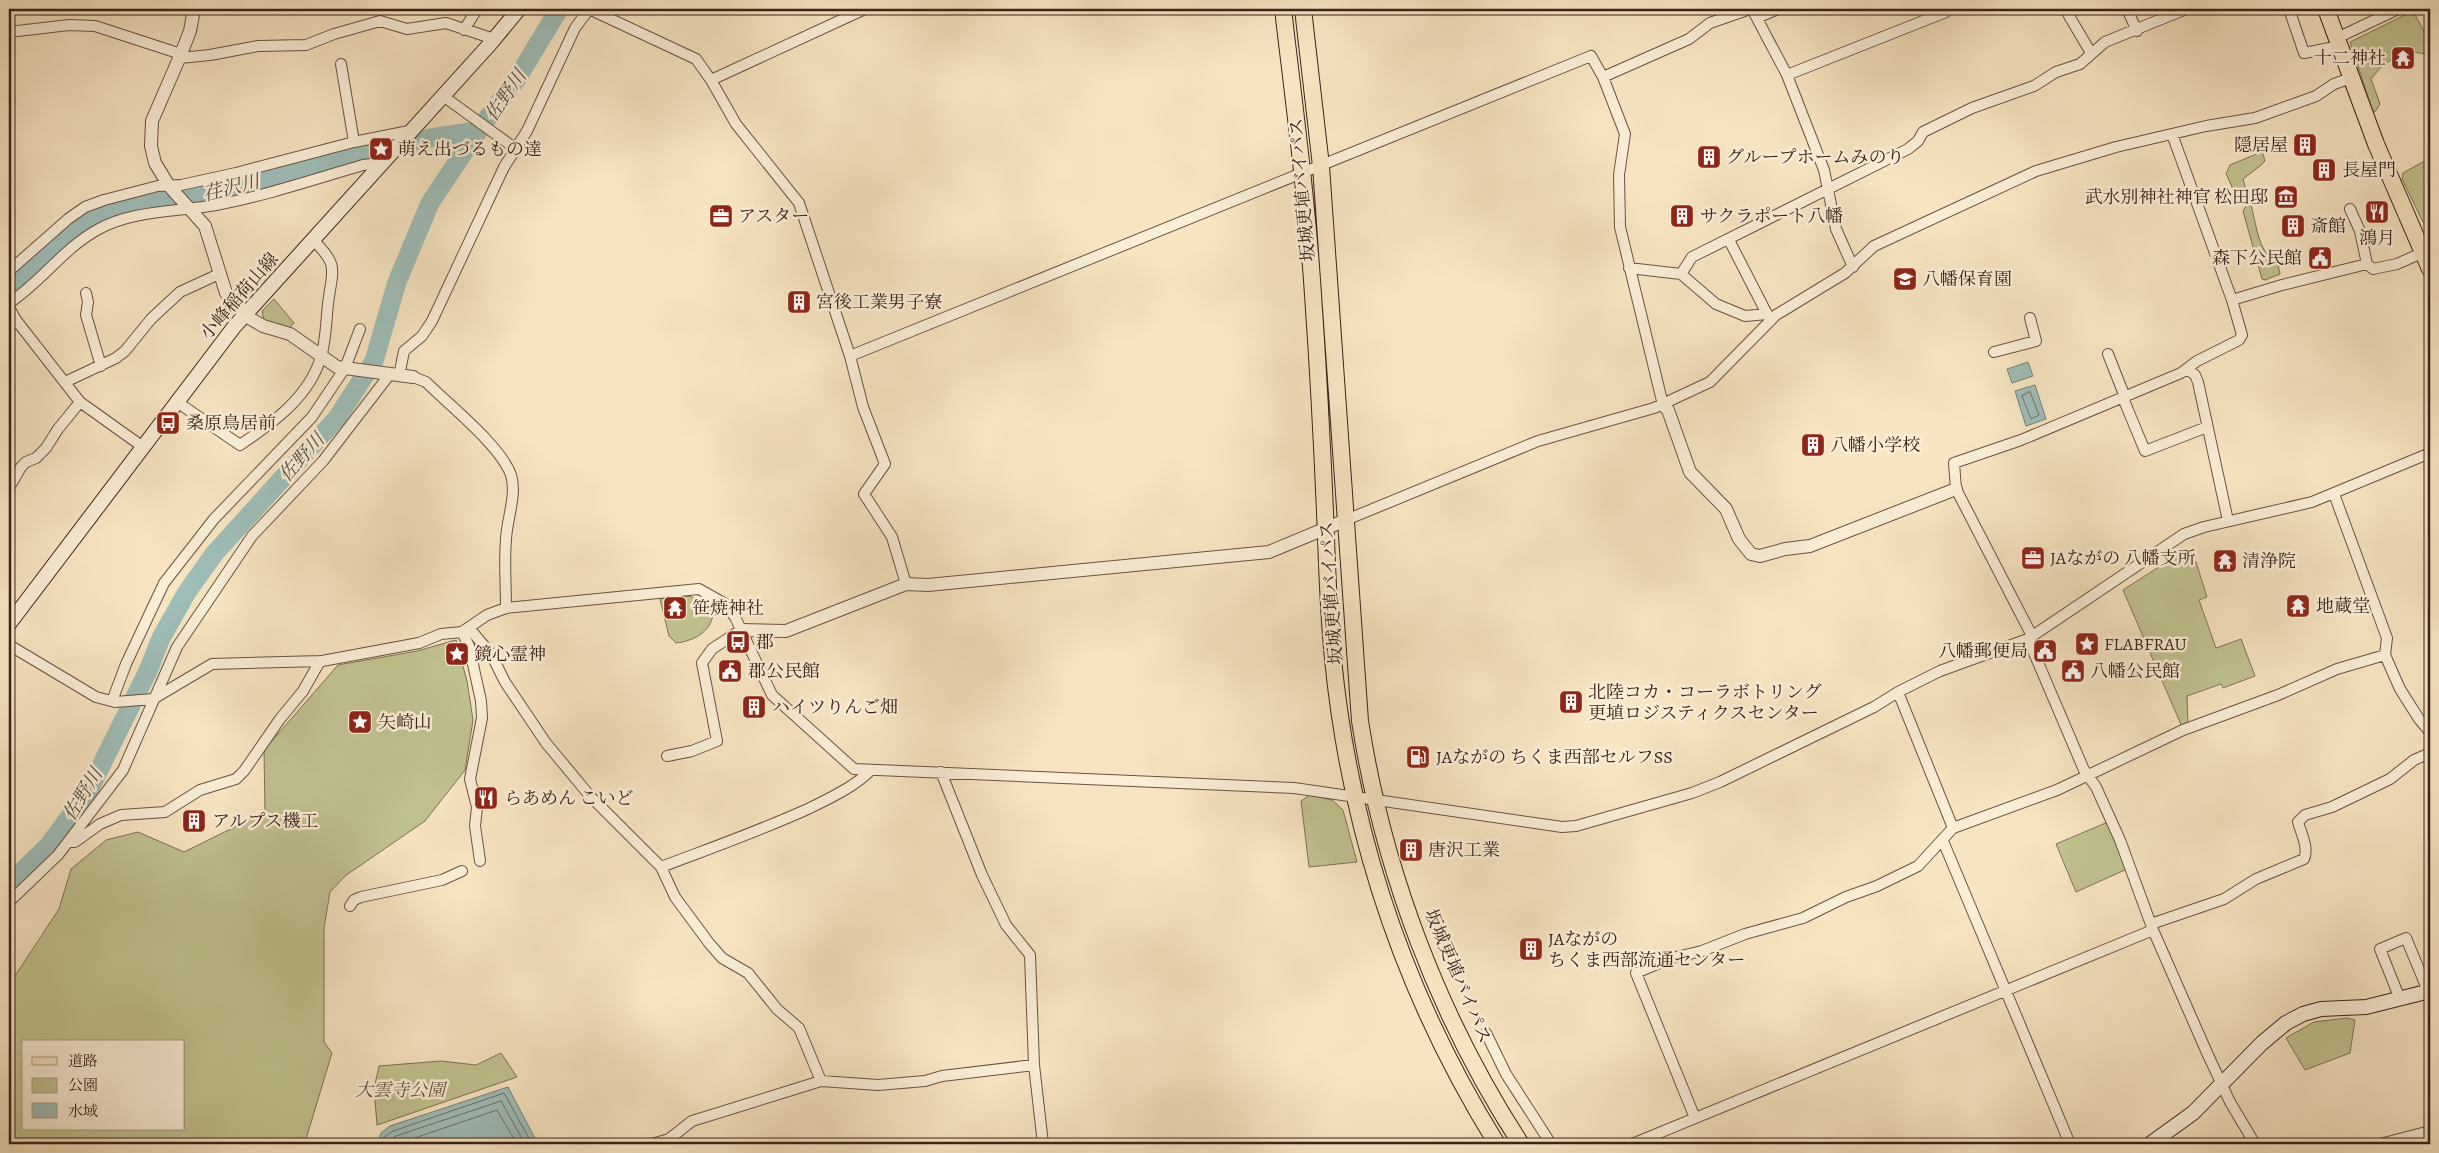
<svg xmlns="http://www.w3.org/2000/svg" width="2439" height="1153" viewBox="0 0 2439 1153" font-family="Alegreya,'Noto Serif JP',serif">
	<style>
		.green { fill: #c1c390; stroke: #7d7255; fill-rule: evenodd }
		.water { fill: #9ebeb9; stroke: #768079 }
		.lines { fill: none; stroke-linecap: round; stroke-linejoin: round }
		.shore { stroke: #6c706a; stroke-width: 1 }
		.stream { stroke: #768079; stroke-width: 3 }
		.river { stroke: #9ebeb9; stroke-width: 19 }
		.minor-casing { stroke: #685344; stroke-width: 12 }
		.tertiary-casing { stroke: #685344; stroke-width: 14 }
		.secondary-casing { stroke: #39221a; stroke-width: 16 }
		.primary-casing { stroke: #39221a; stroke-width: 18 }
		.trunk-casing { stroke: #39221a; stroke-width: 18 }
		.minor { stroke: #faeed7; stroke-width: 10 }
		.tertiary { stroke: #faeed7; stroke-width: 12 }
		.secondary { stroke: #faeed7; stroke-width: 14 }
		.primary { stroke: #f7e5c1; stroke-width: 16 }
		.trunk { stroke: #f7e5c1; stroke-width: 16 }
		.labels { text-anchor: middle; stroke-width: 5; stroke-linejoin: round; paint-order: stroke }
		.poi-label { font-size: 18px; fill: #39221a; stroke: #faeed7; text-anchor: start }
		.street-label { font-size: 18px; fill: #39221a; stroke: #faeed7 }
		.park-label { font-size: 18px; font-style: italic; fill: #62523d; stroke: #faeed7 }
		.water-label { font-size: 19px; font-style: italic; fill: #57514a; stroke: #faeed7 }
	</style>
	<rect width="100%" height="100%" fill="#f7e5c1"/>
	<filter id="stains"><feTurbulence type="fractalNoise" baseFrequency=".004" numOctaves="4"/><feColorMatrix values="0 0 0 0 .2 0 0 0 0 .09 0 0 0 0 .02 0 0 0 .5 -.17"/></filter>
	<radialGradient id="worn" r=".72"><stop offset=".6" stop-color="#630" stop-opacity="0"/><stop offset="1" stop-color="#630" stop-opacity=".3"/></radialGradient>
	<path class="green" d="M2414 13 2425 33H2430V55L2404 50 2380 68 2371 79 2380 104 2375 112 2372 109 2350 42 2407 14Z
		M2259 153 2263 154 2265 161 2260 166 2243 179 2247 193H2235L2226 174 2230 165Z
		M2430 158V222H2423L2402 179 2403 173Z
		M2247 204 2251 205C2257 227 2258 252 2278 265L2280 274 2265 280 2262 279 2243 211Z
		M274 299 294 323 289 328 264 320 262 311Z
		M2182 552 2186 565 2196 562 2207 597 2199 600 2216 648 2241 639 2255 676 2223 688 2221 684 2187 696 2188 724 2182 727 2123 590Z
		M688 596 701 600 713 610C714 630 695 641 676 643L669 636 660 599Z
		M456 640 467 681 473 720 465 770 425 821 345 876 330 892 324 928V1042L332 1053 306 1139 307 1144H9V985L59 909 71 869 106 840 138 832 184 852 265 812 264 750 338 665 417 651ZM24 1042H184V1129H24Z
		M1310 795 1332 800 1343 810 1357 862 1309 867 1301 801Z
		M2108 822 2127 869 2076 892 2056 844Z
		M2347 1018 2355 1020 2350 1053 2305 1070 2286 1038 2314 1022Z
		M501 1053 517 1077 377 1125 374 1088 379 1066 441 1061 476 1065Z"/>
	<path class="water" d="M2028 362 2033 376 2012 383 2007 369Z
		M2035 385 2046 419 2026 426 2015 391Z
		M508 1087 538 1144H378L381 1133 390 1126Z"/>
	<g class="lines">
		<path class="shore" d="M2030 392 2039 415 2031 419 2022 396Z
			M382 1144 384 1137 393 1131 504 1093 532 1144
			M389 1144V1141L396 1136 501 1101 525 1144
			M397 1144 497 1110 517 1144"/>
		<path class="stream" d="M2407 1144 2430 1139"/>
		<path class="river" d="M9 289C40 266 63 232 100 215 131 200 164 204 196 196 290 174 382 142 478 131
			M9 884 49 845 88 792 148 671 161 638 187 592 214 554 337 418 374 361 397 282 430 203 478 131 518 77 559 9"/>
		<defs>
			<path id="minor" d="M1752 9 1787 75 1824 170 1836 229 1853 267
				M2065 9 2091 53
				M2127 9 2137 31
				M2289 9 2304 53 2340 46
				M1757 18 1778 9
				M464 30 477 9
				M9 32 69 25 95 26 181 54
				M2337 38 2398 9
				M180 58 210 55 258 46 306 45 334 34 380 21 407 29 446 23 494 39
				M341 64 354 142
				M1787 75 1946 12 1945 9
				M1603 77 1689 39 1710 23 1750 9
				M711 80 865 9
				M443 96 516 149
				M2172 134 2232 300
				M2350 209 2360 231 2367 264
				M1729 240 1767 314
				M1629 268 1681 274 1716 304 1745 316 1767 314 1772 319
				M9 271 68 219 85 207 104 200 158 186 181 185 236 173 354 142 409 131
				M1681 274 1692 257 1908 149 1918 141 1923 132 1972 108 2034 86 2056 72 2080 64 2105 42 2186 9
				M86 293 88 302 86 315 101 366
				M9 303C41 282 63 249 97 230 132 210 177 212 216 205 265 196 315 179 363 165L372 164 378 169
				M9 307 16 320 80 402 143 447
				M1994 352 2036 341 2030 318
				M2108 354 2125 397
				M2187 369 2195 375 2198 382 2228 521
				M399 376 404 351 422 336 432 321 504 167 527 131 575 28 589 9 696 59 711 80 736 124 799 203 850 356
				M413 377 426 382C449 405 501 446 511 475 517 494 507 519 506 539 504 562 506 585 506 608
				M65 382 116 358 125 351 151 319 180 292 219 274
				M2123 398 2145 451 2207 427
				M177 402 240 445C273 423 309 397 321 357 326 341 326 321 328 304 332 270 340 266 313 240
				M9 488 21 467 26 462 36 458 46 448 58 429 80 402
				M2334 494 2387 638 2385 655 2400 689 2419 719 2430 732
				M1346 520 1538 441 1654 408 1710 382 1776 315 1845 273 1874 246 2036 171 2116 147 2206 126 2255 118 2316 96 2334 84 2351 78
				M906 584 892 537 864 494 885 464 863 407 850 356 1591 56 1603 77 1625 134 1619 175 1620 227 1663 405
				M469 628 491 654 505 682 546 743 590 796 661 867 675 897 709 943 722 958 748 973 777 1009 799 1028 821 1081 878 1085 925 1081 942 1076 1034 1065 1043 1144
				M462 632 469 646 481 701 482 718 470 779 477 807 475 826 480 861
				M2032 636 1956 489 1954 463 2021 440 2181 373 2197 361 2239 340 2242 335 2232 300 2282 285 2367 264 2373 269 2397 264 2424 252
				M2028 639 2084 770 2096 787 2120 840 2153 930 2208 1055 2230 1102 2255 1144
				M9 645 96 697 115 702 153 699 212 664 322 661 419 643 441 634 462 632 487 615 506 608 699 589 724 603 735 617 772 695 854 769 1294 788 1562 827 1576 826 1692 793 1720 782 1874 707 1898 692 1940 671 2028 639 2184 534 2204 527 2312 502 2430 453
				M1898 692 1953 828
				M112 701 126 664 164 583 214 519 312 417 345 368 360 329
				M667 756 692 751 717 741 702 663 712 649 741 630
				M941 772 982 875 1006 925 1030 955 1034 1065
				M1943 841 2070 1144
				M68 842H75L100 824 121 815 165 812 200 790 236 779 244 771 280 719 303 691 320 661
				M661 867C711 848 762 830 810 808 832 797 854 787 871 770
				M9 902 58 855 123 770 177 647 252 536 323 461 390 374
				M350 906 354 900 361 897 442 880 462 871
				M2151 924 2224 899 2256 879 2304 859C2309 848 2301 833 2298 822L2305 815 2332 807 2390 779 2414 760 2430 753
				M2400 999 2380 949 2406 938 2428 991
				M1486 1033 1506 1074 1551 1144
				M1695 1118 1636 973 1672 958 1702 951 1745 934 1803 918 1846 897 1877 886 1918 866 1953 828 2057 790 2183 730 2278 695 2337 669 2385 655
				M652 1144 669 1139 692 1121 821 1081
				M1632 1144 2153 930
				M2380 1144 2430 1131"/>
			<path id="tertiary" d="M194 9 190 31 181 54 152 121 151 146 155 163 169 186 205 226 226 293 251 319 263 326 290 334 337 367 413 377
				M1663 405 1668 410 1690 472 1726 509 1739 539 1751 554 1760 556 1785 549 1810 546 1956 489
				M741 630 786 631 906 584 928 585 1269 552 1346 520"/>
			<path id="secondary" d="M9 624 234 327 490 44 519 9
				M2150 1144 2193 1113 2262 1043 2286 1023 2303 1014 2321 1009 2366 1007 2430 991"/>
			<path id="primary" d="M2326 9 2376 144 2430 269"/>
			<path id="trunk" d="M1283 9C1294 104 1307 199 1313 295 1318 367 1322 440 1325 512 1327 561 1328 610 1333 659 1350 832 1405 996 1497 1144
				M1303 9 1321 166 1360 721C1383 870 1439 1018 1521 1144"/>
		</defs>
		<use href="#minor" class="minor-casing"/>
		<use href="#tertiary" class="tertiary-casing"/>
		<use href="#secondary" class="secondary-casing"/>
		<use href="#primary" class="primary-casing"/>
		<use href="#trunk" class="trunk-casing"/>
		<use href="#minor" class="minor"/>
		<use href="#tertiary" class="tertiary"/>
		<use href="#secondary" class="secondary"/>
		<use href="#primary" class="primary"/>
		<use href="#trunk" class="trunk"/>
	</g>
	<defs>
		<symbol id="temple-square" viewBox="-11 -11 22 22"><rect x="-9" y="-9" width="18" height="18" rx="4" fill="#8f2418" stroke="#faeed7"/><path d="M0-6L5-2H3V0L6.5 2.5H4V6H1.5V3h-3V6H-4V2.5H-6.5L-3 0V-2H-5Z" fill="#fff"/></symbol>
		<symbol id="building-square" viewBox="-11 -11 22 22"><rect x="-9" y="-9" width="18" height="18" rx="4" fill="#8f2418" stroke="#faeed7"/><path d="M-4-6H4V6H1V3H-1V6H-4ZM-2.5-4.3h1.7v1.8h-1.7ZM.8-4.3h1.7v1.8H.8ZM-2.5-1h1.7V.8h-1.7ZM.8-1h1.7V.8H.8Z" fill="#fff"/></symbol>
		<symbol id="sight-square" viewBox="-11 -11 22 22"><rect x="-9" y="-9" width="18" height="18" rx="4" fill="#8f2418" stroke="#faeed7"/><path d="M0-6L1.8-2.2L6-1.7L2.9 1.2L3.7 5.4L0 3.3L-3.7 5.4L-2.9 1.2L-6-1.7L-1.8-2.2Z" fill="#fff"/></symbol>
		<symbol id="museum-square" viewBox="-11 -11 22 22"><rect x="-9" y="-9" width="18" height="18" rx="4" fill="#8f2418" stroke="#faeed7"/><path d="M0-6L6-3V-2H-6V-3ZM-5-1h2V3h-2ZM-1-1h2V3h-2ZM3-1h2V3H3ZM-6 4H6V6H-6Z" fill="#fff"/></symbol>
		<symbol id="restaurant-square" viewBox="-11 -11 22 22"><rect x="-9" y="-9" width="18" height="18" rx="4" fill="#8f2418" stroke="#faeed7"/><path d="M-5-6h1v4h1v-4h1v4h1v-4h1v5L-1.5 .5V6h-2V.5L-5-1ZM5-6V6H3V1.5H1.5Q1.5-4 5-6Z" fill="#fff"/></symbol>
		<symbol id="office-square" viewBox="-11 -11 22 22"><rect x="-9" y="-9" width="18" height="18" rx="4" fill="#8f2418" stroke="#faeed7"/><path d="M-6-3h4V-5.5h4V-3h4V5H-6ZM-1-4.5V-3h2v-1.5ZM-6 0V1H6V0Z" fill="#fff"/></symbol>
		<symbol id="civic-square" viewBox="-11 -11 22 22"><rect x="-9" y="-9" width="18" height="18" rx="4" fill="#8f2418" stroke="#faeed7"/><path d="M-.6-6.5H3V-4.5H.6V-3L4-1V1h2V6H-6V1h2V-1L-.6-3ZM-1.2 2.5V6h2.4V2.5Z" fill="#fff"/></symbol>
		<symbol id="school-square" viewBox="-11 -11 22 22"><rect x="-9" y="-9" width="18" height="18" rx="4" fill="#8f2418" stroke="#faeed7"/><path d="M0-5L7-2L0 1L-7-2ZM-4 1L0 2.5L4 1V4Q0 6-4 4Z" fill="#fff"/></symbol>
		<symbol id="bus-square" viewBox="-11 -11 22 22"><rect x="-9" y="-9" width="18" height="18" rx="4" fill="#8f2418" stroke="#faeed7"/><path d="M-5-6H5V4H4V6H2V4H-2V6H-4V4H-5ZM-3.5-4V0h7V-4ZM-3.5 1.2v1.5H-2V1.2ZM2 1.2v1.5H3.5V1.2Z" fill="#fff"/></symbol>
		<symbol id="fuel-square" viewBox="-11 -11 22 22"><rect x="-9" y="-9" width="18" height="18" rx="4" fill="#8f2418" stroke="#faeed7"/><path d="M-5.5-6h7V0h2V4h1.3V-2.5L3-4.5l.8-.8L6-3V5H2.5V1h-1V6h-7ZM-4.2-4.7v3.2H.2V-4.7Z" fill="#fff"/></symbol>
	</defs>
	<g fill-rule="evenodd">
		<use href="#temple-square" x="2389" y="44" width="28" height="28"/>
		<use href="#building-square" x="2291" y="131" width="28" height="28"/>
		<use href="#sight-square" x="367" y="135" width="28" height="28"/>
		<use href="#building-square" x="1695" y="143" width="28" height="28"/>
		<use href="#building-square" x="2310" y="156" width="28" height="28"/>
		<use href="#museum-square" x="2272" y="183" width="28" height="28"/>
		<use href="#restaurant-square" x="2363" y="198" width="28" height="28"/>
		<use href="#office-square" x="707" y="202" width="28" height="28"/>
		<use href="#building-square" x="1668" y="202" width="28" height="28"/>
		<use href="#building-square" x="2279" y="212" width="28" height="28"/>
		<use href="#civic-square" x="2306" y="244" width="28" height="28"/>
		<use href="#school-square" x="1891" y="265" width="28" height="28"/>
		<use href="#building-square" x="785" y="288" width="28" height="28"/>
		<use href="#bus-square" x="154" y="409" width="28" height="28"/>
		<use href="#building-square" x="1799" y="431" width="28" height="28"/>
		<use href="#office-square" x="2019" y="544" width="28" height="28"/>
		<use href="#temple-square" x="2211" y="547" width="28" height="28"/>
		<use href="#temple-square" x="2284" y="592" width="28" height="28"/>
		<use href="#temple-square" x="661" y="594" width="28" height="28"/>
		<use href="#bus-square" x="724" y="628" width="28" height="28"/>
		<use href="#sight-square" x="2073" y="630" width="28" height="28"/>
		<use href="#civic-square" x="2031" y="637" width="28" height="28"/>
		<use href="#sight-square" x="443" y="640" width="28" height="28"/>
		<use href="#civic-square" x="716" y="657" width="28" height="28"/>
		<use href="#civic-square" x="2059" y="657" width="28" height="28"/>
		<use href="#building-square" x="1557" y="688" width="28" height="28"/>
		<use href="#building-square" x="740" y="693" width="28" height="28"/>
		<use href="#sight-square" x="346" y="708" width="28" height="28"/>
		<use href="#fuel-square" x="1404" y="743" width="28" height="28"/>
		<use href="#restaurant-square" x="472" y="784" width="28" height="28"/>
		<use href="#building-square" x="180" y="807" width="28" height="28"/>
		<use href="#building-square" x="1397" y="836" width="28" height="28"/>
		<use href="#building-square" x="1517" y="935" width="28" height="28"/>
	</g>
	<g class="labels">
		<g class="poi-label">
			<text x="2386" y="64" text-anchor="end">十二神社</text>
			<text x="2288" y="151" text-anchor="end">隠居屋</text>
			<text x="398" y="155">萌え出づるもの達</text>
			<text x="1726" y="163">グループホームみのり</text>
			<text x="2342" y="176">長屋門</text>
			<text x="2268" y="203" text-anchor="end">武水別神社神官 松田邸</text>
			<text x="738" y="222">アスター</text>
			<text x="1700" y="222">サクラポート八幡</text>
			<text x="2310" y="232">斎館</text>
			<text x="2377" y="244" text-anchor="middle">鴻月</text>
			<text x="2302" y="264" text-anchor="end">森下公民館</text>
			<text x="1922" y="285">八幡保育園</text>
			<text x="816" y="308">宮後工業男子寮</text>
			<text x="186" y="429">桑原鳥居前</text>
			<text x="1830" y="451">八幡小学校</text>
			<text x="2050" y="564">JAながの 八幡支所</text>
			<text x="2242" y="567">清浄院</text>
			<text x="2316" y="612">地蔵堂</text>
			<text x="692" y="614">笹焼神社</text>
			<text x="756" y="648">郡</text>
			<text x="2104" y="650">FLABFRAU</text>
			<text x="2028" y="657" text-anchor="end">八幡郵便局</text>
			<text x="474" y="660">鏡心霊神</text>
			<text x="748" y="677">郡公民館</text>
			<text x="2090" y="677">八幡公民館</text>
			<text x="1588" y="698">北陸コカ・コーラボトリング<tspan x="1588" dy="21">更埴ロジスティクスセンター</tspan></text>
			<text x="772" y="713">ハイツりんご畑</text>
			<text x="378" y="728">矢崎山</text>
			<text x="1436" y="763">JAながの ちくま西部セルフSS</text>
			<text x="504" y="804">らあめん こいど</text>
			<text x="212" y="827">アルプス機工</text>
			<text x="1428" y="856">唐沢工業</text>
			<text x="1548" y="945">JAながの<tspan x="1548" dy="21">ちくま西部流通センター</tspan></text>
		</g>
		<g class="street-label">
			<text transform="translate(1302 190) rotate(-95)" y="6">坂城更埴バイパス</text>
			<text transform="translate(239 296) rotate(-49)" y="6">小峰稲荷山線</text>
			<text transform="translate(1331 593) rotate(-94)" y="6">坂城更埴バイパス</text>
			<text transform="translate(1458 976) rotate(67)" y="6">坂城更埴バイパス</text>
		</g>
		<g class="park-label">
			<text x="400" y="1096">大雲寺公園</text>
		</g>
		<g class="water-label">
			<text transform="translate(505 95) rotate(-56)" y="7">佐野川</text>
			<text transform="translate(231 187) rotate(-14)" y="7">荏沢川</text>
			<text transform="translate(301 457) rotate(-48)" y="7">佐野川</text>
			<text transform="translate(82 794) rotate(-59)" y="7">佐野川</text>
		</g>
	</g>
	<rect width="2439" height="1153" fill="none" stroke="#f7e5c1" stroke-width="30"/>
	<rect x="10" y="10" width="2419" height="1133" fill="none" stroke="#39221a" stroke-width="2.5"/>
	<rect x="15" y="15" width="2409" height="1123" fill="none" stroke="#39221a"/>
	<rect x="22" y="1040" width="162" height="90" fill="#faeed7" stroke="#ad9c8b"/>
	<rect x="32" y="1057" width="25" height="8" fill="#f7e5c1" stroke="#ad9c8b"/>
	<text x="68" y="1066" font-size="15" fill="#39221a">道路</text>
	<rect x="32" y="1078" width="25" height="15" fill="#c1c390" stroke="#ad9c8b"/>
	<text x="68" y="1090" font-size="15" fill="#39221a">公園</text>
	<rect x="32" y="1103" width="25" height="15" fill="#9ebeb9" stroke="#ad9c8b"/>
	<text x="68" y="1116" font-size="15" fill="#39221a">水域</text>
	<rect width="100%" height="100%" filter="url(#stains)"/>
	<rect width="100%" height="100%" fill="url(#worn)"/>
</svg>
